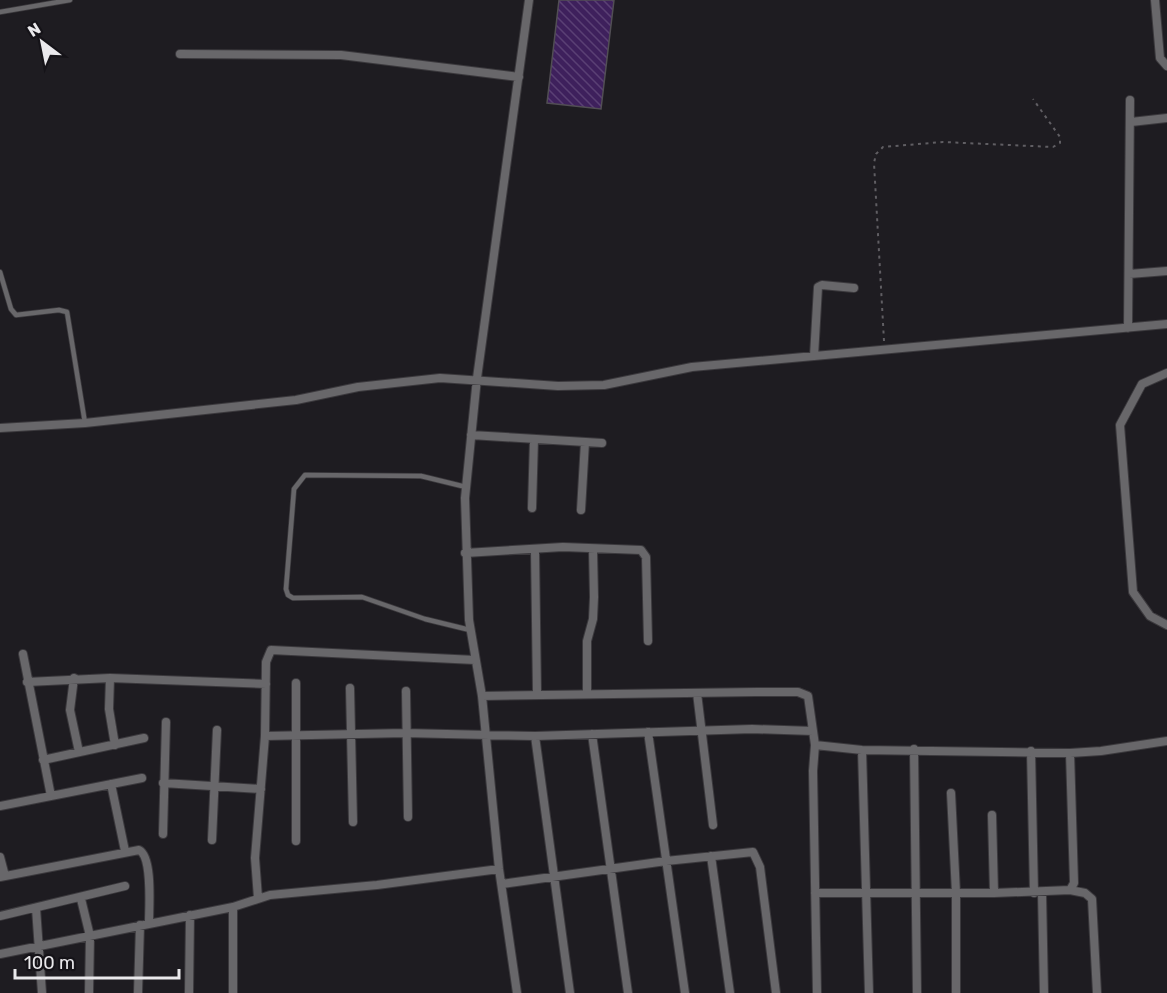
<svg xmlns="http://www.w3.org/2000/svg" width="1167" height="993" viewBox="0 0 1167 993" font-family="Rubik,sans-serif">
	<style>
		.building { fill: url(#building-back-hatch); stroke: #514e54; stroke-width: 1.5 }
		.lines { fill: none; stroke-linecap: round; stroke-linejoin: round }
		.service-casing { stroke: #3b393d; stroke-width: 6 }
		.minor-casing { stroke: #3b393d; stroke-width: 10 }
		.path { stroke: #605e63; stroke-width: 2; stroke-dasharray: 3 4.5; stroke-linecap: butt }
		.service { stroke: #68676a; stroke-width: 4.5 }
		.minor { stroke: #68676a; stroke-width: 8 }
	</style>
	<defs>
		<pattern id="building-back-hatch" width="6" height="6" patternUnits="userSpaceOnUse" patternTransform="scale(1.5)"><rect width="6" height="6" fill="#3e205c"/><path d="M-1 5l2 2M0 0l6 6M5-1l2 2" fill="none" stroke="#5a4074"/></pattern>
	</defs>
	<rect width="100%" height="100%" fill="#1e1c21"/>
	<path class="building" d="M559 0H614L601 109 547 103Z"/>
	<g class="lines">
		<defs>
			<path id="service" d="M0 12 70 0
				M0 272 11 309 16 315 59 310 67 312 85 423
				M466 487 421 476 305 475 294 489 286 589 288 595 293 598 362 597 425 619 470 630"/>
			<path id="minor" d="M1155 0 1160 58 1167 66
				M180 54 341 55 519 77
				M1131 122 1167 118
				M1129 274 1167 271
				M1128 328 1130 100
				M814 356 818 287 822 285 854 288
				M1167 373 1142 384 1120 425 1133 592 1150 616 1167 625
				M0 428 85 423 296 400 358 387 440 378 558 386 604 385 692 367 1167 324
				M471 435 602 443
				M532 508 534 439
				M581 510 585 442
				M535 550 537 693
				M465 553 563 547 641 550 646 557 648 641
				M23 654 51 796
				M74 678 70 710 79 752
				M110 678 109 709 115 745
				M27 682 110 678 266 684
				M296 683V841
				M350 688 353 822
				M406 691 408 817
				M587 693V641L593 619 594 597 593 550
				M697 693 713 825
				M482 696 756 692H798L808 696 815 745 813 771 817 993
				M648 732 685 993
				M592 734 628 993
				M265 736 405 733 535 736 752 729 813 731
				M535 736 570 993
				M815 745 862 750 1070 753 1101 751 1167 741
				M914 749 917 993
				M862 750 869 993
				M1031 751 1034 893
				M43 760 144 738
				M163 783 261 789
				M111 784 125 851
				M951 793 956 893V993
				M0 806 142 778
				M992 815 994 893
				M163 834 166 722
				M212 840 217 730
				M711 856 730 993
				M0 857 5 876
				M0 877 139 850C153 857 149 907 149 923
				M502 884 666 861 753 852 760 867 776 993
				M1070 890 1085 893 1092 899 1097 993
				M815 893H994L1070 890 1074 883 1070 753
				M1042 893 1044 993
				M258 898 255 858 265 736 266 662 271 650 475 660
				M81 899 90 936 89 993
				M233 907V993
				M36 908 42 993
				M0 916 125 886
				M0 954 233 907 270 895 377 885 499 869
				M138 993 140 925
				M189 993 190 915
				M517 993 499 869 482 696 469 620 465 498 477 378 529 0"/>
		</defs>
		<use href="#service" class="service-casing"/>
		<use href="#minor" class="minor-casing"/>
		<path class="path" d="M884 341 874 163 876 154 883 147 943 142 1053 147 1060 143V137L1033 99"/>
		<use href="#service" class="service"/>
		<use href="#minor" class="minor"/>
	</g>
	<g transform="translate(42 42) rotate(328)" stroke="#151318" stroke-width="4.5" paint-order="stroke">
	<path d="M0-4.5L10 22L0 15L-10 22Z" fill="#eae9ec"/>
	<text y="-9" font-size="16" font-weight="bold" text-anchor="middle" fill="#eae9ec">N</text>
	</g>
	<path d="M15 969v9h164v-9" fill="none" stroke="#eae9ec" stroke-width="3"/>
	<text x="24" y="969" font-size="18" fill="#eae9ec" stroke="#151318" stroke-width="4.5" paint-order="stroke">100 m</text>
</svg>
